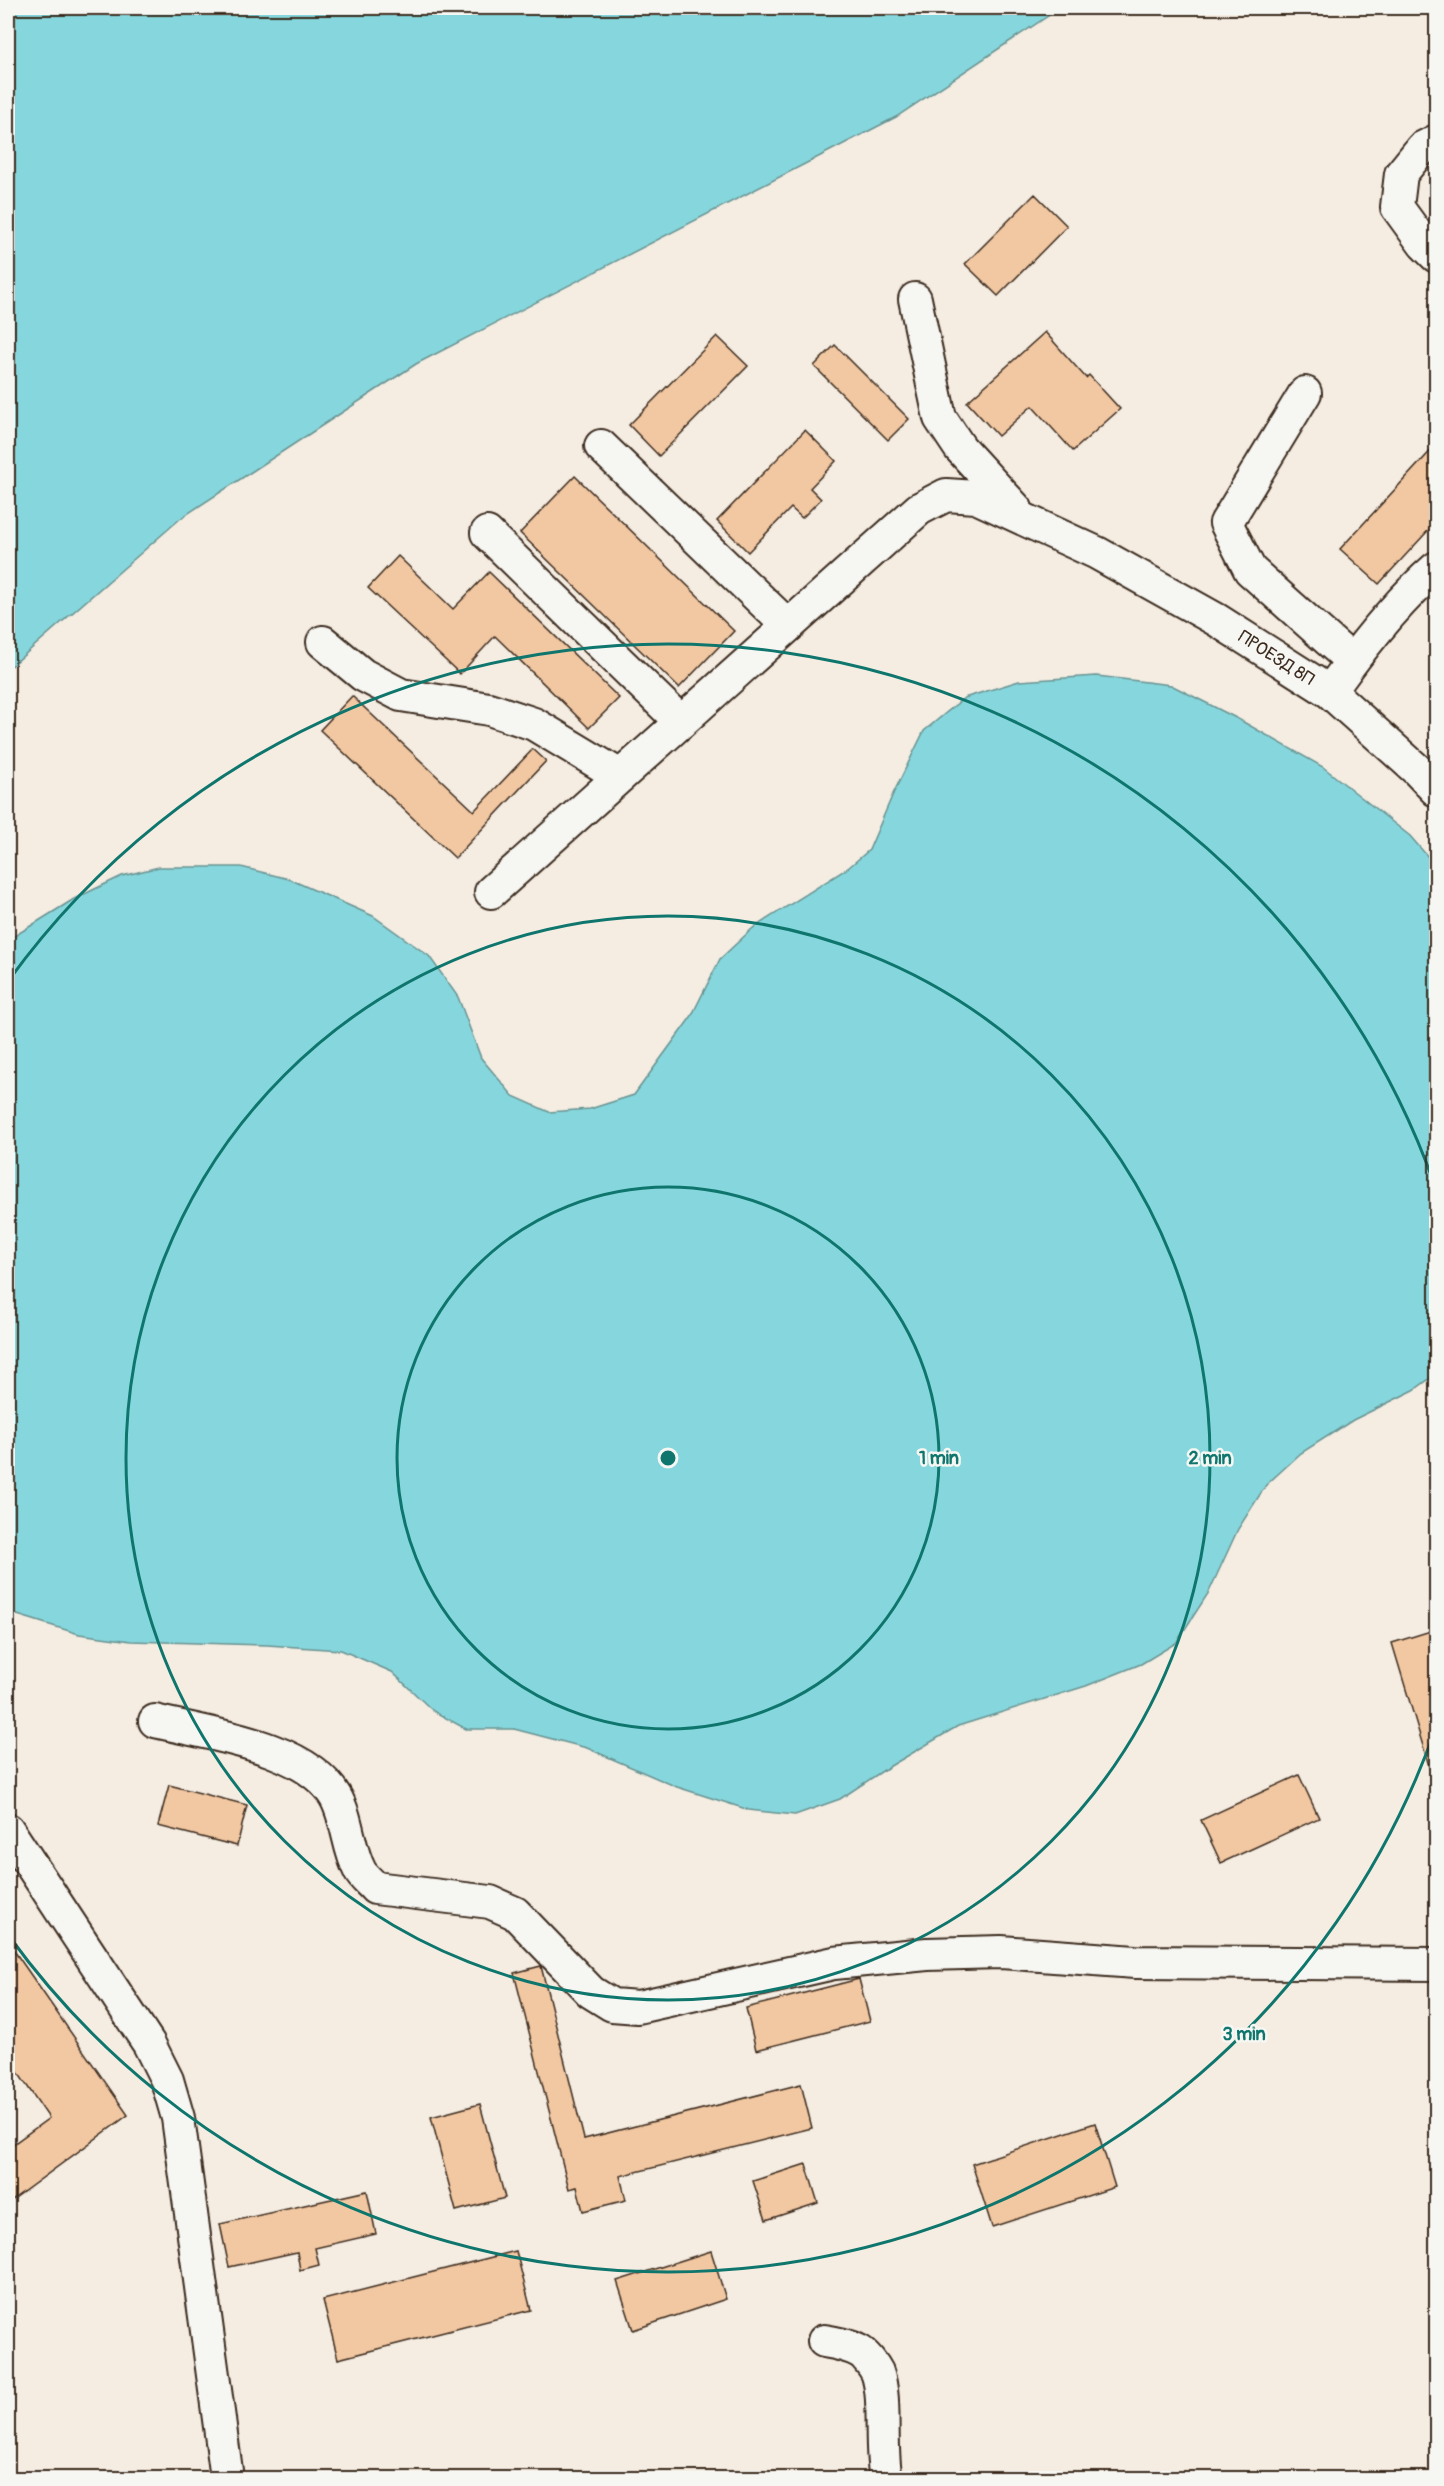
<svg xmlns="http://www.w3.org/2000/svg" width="1444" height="2486" viewBox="0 0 1444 2486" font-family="Pangolin,sans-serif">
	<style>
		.water { fill: #86d7dd; stroke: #689291; stroke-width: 1.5 }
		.building { fill: #f2c8a2; stroke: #3b2a1e; stroke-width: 1.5 }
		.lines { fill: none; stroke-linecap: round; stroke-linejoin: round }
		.minor-casing { stroke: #3b2a1e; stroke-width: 36 }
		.minor { stroke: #f6f6f2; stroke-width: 32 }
		.ring { fill: none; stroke: #0f766e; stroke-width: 3 }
		.labels { text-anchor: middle; stroke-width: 5; stroke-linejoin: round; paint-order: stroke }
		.street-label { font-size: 18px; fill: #3b2a1e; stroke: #f6f6f2 }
		.centre { fill: #0f766e; stroke: #f6f6f2; stroke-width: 3 }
		.ring-label { font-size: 18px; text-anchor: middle; font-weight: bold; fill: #0f766e; stroke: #f6f6f2; stroke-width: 5; stroke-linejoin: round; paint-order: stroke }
	</style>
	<rect width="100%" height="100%" fill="#f5ede2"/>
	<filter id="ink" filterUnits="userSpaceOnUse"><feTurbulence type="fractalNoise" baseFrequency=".0167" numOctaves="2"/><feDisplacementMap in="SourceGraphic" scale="12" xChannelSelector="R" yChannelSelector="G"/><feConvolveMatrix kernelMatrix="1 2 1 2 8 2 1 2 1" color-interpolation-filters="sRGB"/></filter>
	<g filter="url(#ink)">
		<path class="water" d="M8 8H1060L896 117 416 364 181 518 8 669Z
			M1097 676 1171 685 1238 719 1323 767 1410 836 1436 866V1374L1414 1390 1353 1420 1301 1453 1266 1485 1238 1529 1209 1592 1176 1643 1141 1664 1086 1686 958 1726 887 1768 840 1799 795 1815 749 1810 677 1787 587 1748 514 1729H466L433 1711 392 1672 341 1650 267 1645 131 1641 79 1634 11 1613 8 1610V940L74 899 122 876 159 867H241L289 879 373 916 429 956 458 997 481 1058 513 1096 549 1112 590 1109 634 1095 691 1017 720 959 753 928 848 868 869 850 893 794 924 731 964 698 1019 681Z"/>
		<path class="building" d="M1035 194 1067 226 998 296 965 264Z
			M1045 332 1086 378 1089 375 1120 409 1073 451 1032 406 998 436 967 402Z
			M717 336 748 366 659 456 629 425Z
			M835 345 909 419 888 440 814 366Z
			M805 430 836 461 810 488 821 499 802 518 791 508 748 552 717 521Z
			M1437 444V521L1379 584 1340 549Z
			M575 476 734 631 679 688 520 533Z
			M398 556 453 609 489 572 619 698 589 728 495 636 460 674 368 588Z
			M352 696 474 811 533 749 546 761 455 858 320 730Z
			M1437 1629V1775L1432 1776 1392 1643Z
			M1299 1775 1319 1818 1221 1863 1201 1820Z
			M169 1785 247 1805 237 1846 158 1826Z
			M8 1942 128 2115 8 2203V2148L49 2118 8 2058Z
			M541 1966 584 2139 801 2084 812 2128 620 2176 626 2200 583 2211 577 2187 569 2189 514 1973Z
			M859 1979 870 2021 756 2050 746 2008Z
			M480 2104 505 2198 456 2211 431 2117Z
			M1095 2123 1115 2187 992 2227 972 2164Z
			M806 2164 818 2203 766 2220 753 2181Z
			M367 2191 376 2234 315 2248 319 2265 300 2270 297 2252 229 2267 220 2224Z
			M516 2251 531 2310 338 2359 323 2300Z
			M711 2251 726 2299 633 2330 617 2281Z"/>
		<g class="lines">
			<defs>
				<g id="minor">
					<path d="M1436 141 1422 148 1401 174 1397 207 1424 244 1436 256"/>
					<path d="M915 299 940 418 960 448 1016 509"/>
					<path d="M1305 393 1226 523 1250 570 1352 661"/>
					<path d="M601 446 788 626"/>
					<path d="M487 533 681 722"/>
					<path d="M323 642 363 675 401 695 489 709 534 724 620 776"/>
					<path d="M1339 679C1368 639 1399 600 1436 568"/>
					<path id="s1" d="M491 892 919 509 946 495 976 497 1097 553 1217 620 1330 692 1416 769 1436 790"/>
					<path d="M155 1721C208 1734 306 1746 335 1796 348 1818 348 1849 360 1871 363 1877 371 1883 375 1888L490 1902 515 1913 591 1992 612 2005 638 2007 834 1963 927 1954 1001 1952 1135 1962 1436 1964"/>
					<path d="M8 1830 149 2044 167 2080 178 2118 227 2478"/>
					<path d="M824 2341C836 2343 848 2345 859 2351 865 2354 874 2366 877 2372 887 2399 879 2447 886 2478"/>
				</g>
			</defs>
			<use href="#minor" class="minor-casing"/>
			<use href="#minor" class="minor"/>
		</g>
	</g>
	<g class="ring">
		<circle cx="668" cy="1458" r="271"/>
		<circle cx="668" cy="1458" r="542"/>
		<path d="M1435 1730A814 814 0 0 1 9 1936M9 980A814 814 0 0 1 1435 1186"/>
	</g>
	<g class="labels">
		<g class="street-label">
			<text dy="6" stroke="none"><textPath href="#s1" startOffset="976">ПРОЕЗД 8П</textPath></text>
		</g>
	</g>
	<circle cx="668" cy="1458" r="9" class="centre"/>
	<g class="ring-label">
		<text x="939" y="1464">1 min</text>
		<text x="1210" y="1464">2 min</text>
		<text x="1244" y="2040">3 min</text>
	</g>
	<rect width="1444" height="2486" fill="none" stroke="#f6f6f2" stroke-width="30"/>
	<rect x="15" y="15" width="1414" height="2456" fill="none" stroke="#3b2a1e" stroke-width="2" filter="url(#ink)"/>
</svg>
